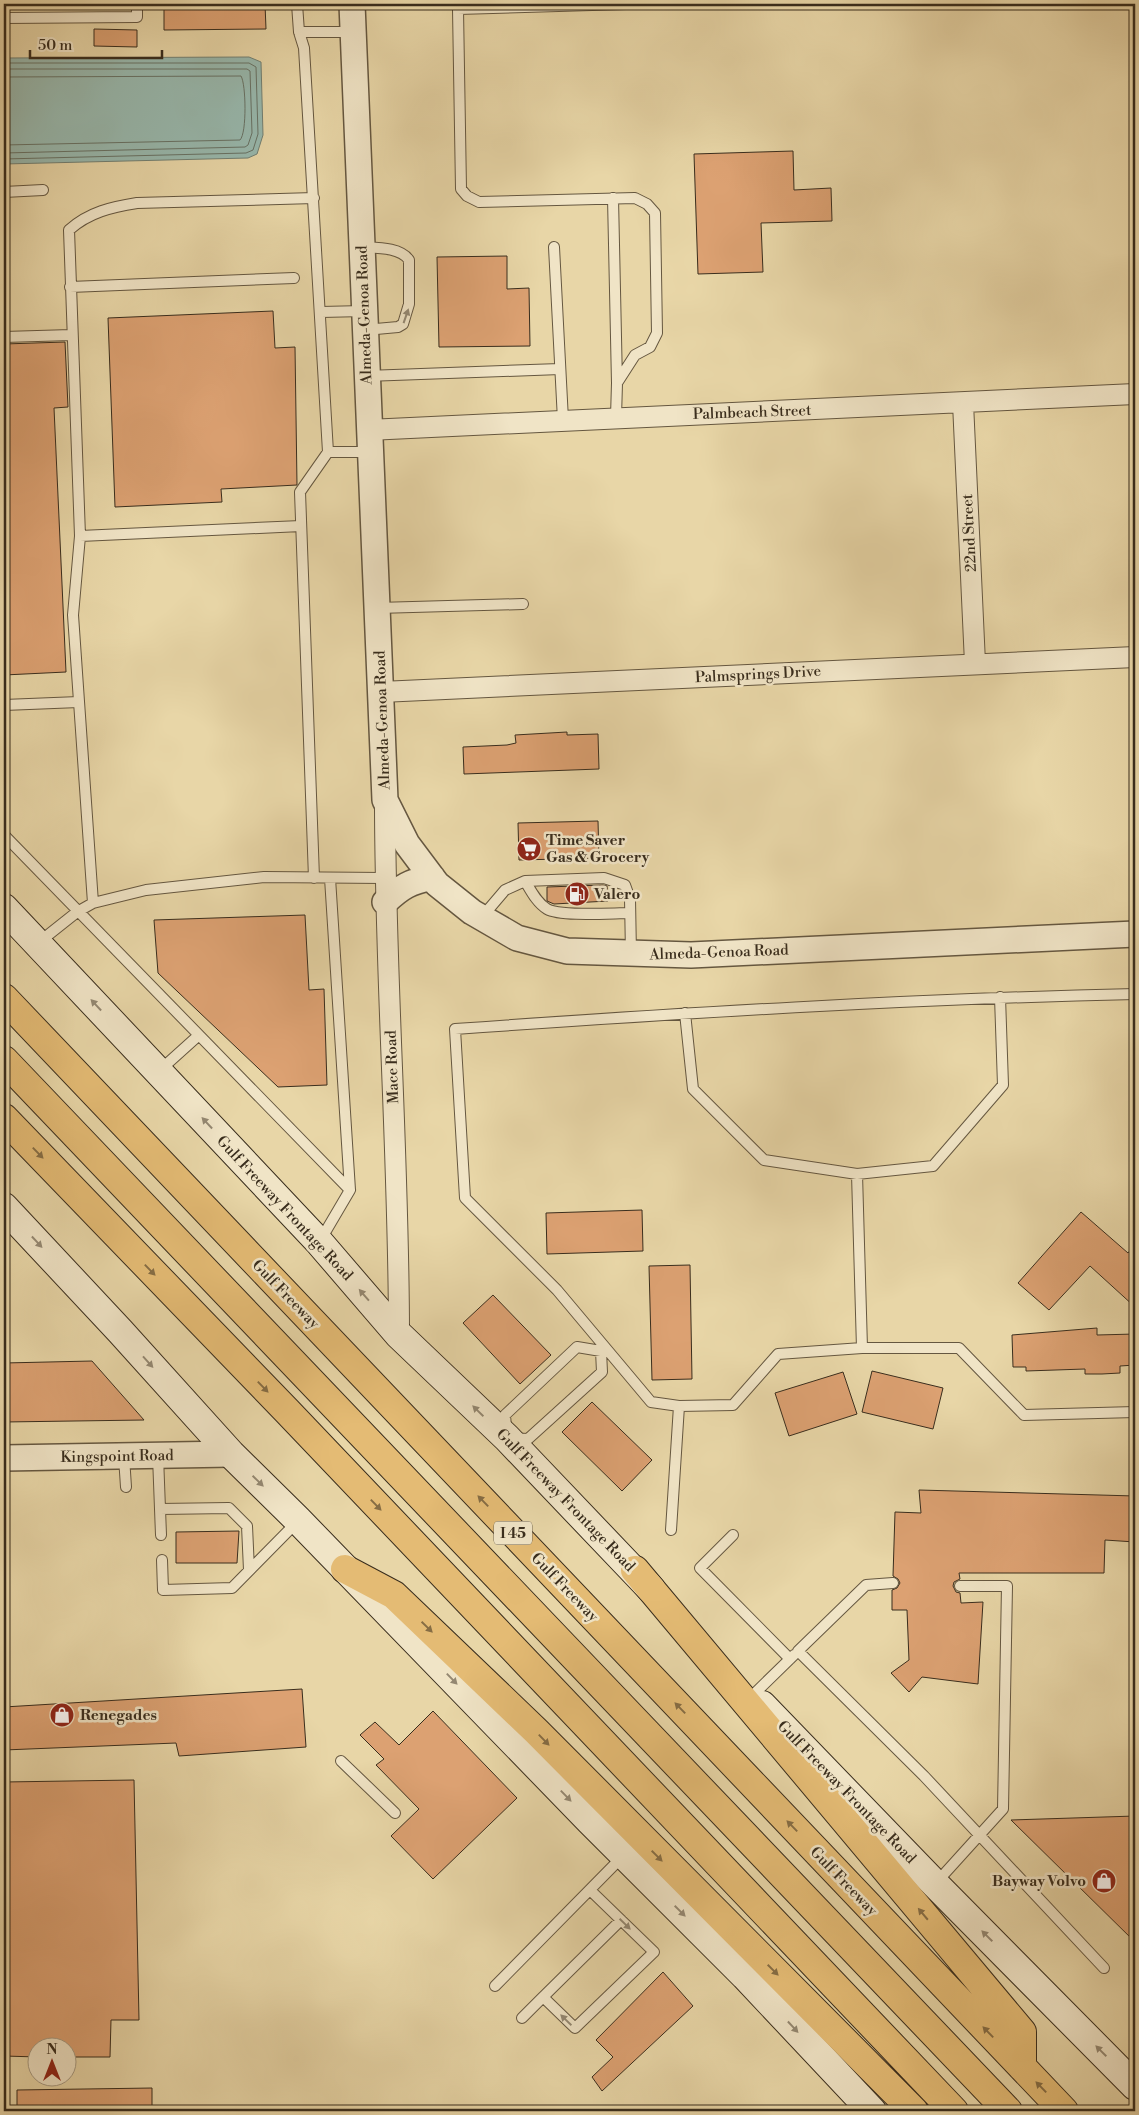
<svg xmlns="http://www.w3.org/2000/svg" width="1139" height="2115" viewBox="0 0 1139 2115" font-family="'Libre Bodoni',serif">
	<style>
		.water { fill: #98b8ad; stroke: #728073 }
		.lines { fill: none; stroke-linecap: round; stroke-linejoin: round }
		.shore { stroke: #687265; stroke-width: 1 }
		.building { fill: #dca172; stroke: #392d1d }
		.service-casing { stroke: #655740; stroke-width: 12 }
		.minor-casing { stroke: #655740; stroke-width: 22 }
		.tertiary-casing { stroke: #655740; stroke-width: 28 }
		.secondary-casing { stroke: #392d1d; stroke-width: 30 }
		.motorway-casing { stroke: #392d1d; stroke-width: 30 }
		.service { stroke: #f0e4c6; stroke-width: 10 }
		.minor { stroke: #f0e4c6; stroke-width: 20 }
		.tertiary { stroke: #f0e4c6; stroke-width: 25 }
		.secondary { stroke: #f0e4c6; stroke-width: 28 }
		.motorway { stroke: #e4bb74; stroke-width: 28 }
		.oneway { fill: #948872 }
		.oneway2 { fill: #866d44 }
		.labels { text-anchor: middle; stroke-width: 5; stroke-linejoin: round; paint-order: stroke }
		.shield { fill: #f0e4c6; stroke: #706450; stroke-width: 1 }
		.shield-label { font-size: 14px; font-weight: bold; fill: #392d1d }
		.street-label { font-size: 15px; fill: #392d1d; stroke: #f0e4c6 }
		.poi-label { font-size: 15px; font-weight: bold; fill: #392d1d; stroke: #f0e4c6; text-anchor: start }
	</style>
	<rect width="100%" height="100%" fill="#e8d6a7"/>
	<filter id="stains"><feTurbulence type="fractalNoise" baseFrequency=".004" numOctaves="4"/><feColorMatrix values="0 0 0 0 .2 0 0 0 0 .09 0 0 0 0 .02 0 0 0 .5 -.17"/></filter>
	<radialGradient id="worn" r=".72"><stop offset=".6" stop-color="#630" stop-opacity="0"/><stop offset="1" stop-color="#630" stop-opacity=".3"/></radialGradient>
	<path class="water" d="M249 57 261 62 263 135 257 154 248 158 4 164V58Z"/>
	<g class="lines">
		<path class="shore" d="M4 63H249L256 67 258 134 253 150 246 153 4 159
			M4 69H247L250 71 252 133 248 145 245 147 4 153
			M4 77 241 76C246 84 247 133 240 140L4 145"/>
	</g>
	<path class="building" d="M164 4H265L266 29 164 30Z
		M94 29 137 30V47L94 46Z
		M793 151 794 190 831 188 832 221 761 223 763 272 698 274 694 154Z
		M507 256V289L529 288 530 346 439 347 437 257Z
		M273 311 275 348 295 347 297 485 221 489 222 502 115 507 108 318Z
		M65 342 68 407 54 408 66 672 4 675V344Z
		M567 732V735L598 734 599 769 464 774 463 747 507 745 516 743 515 735Z
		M598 821 599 858 519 860 518 823Z
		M603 885 607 886 608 901 554 904 547 901V887Z
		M305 915 309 990 324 989 327 1085 278 1087 158 973 154 920Z
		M642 1210 643 1251 547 1254 546 1213Z
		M1081 1212 1128 1253 1135 1244V1307L1090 1266 1049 1310 1018 1283Z
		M690 1265 692 1379 652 1380 649 1266Z
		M493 1295 551 1355 520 1384 463 1323Z
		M1097 1328V1335L1135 1334V1365L1120 1366V1373L1102 1374H1085V1369L1026 1371V1367H1013L1012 1335Z
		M92 1361 144 1420 4 1422V1363Z
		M872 1371 943 1388 933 1429 862 1412Z
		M843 1372 857 1414 789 1436 775 1393Z
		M592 1402 652 1460 622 1491 562 1432Z
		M919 1490 1135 1496V1542L1105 1540 1104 1573H959L960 1579 954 1582 953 1586 956 1592 960 1593 961 1603 983 1602 978 1684 922 1677 909 1692 891 1673 909 1660 907 1610H892V1590L897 1588 900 1583 898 1579 893 1576 895 1512 921 1513Z
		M239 1531 237 1563H176V1532Z
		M302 1689 306 1747 179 1756 176 1743 4 1750V1707Z
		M433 1711 517 1798 433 1879 391 1836 419 1809 376 1765 384 1759 360 1735 375 1722 399 1745Z
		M134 1780 139 2020H111L110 2057H68V2048H38V2057L4 2056V1782Z
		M1135 1816V1942L1011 1820Z
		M663 1972 693 2006 602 2091 592 2077 613 2057 596 2040Z
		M152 2088V2111H17V2090Z"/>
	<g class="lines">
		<defs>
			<path id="service" d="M297 4 299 32 304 48 328 452 300 492 314 878
				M458 4V9L626 4
				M458 9 461 189 467 196 479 202 635 198 647 204 655 213 657 333 650 347 635 355 617 383 613 198
				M4 18 137 17V4
				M299 32H353
				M4 192 43 190
				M314 198 137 203C112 207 89 212 69 230L80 536 73 615 93 903 146 890 264 877 384 878
				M361 247C376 248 400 247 409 260V304L403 324 398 327 365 330
				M554 247 563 420
				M70 287 294 278
				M321 312 364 311
				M4 337 71 335
				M366 376 560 369
				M616 417 617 383
				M328 452H369
				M80 536 301 526
				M377 608 523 604
				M4 705 79 702
				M4 835 350 1190 320 1241
				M330 878 350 1190
				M525 881C531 891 537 903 547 909 561 917 612 913 630 913
				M482 917 505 890 525 881 604 878 625 885 630 899 631 954
				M38 943 77 912 93 903
				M1135 994C908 999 682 1013 455 1029L465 1198 557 1290 651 1402 679 1406 733 1405 778 1354 862 1348H959L1024 1415 1135 1412
				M685 1013 693 1089 764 1160 857 1174 933 1166 1003 1085 1000 997
				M159 1071 199 1035
				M857 1174 862 1348
				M577 1347 601 1351 602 1372 528 1439 507 1438 505 1415Z
				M158 1456 161 1535
				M124 1457 126 1487
				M160 1509 229 1508 247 1526 249 1570
				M671 1530 679 1406
				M733 1535 700 1568 790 1659
				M162 1560 163 1590 232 1588 298 1521
				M893 1583 866 1585 798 1651 924 1776 1104 1968
				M753 1695 794 1655
				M341 1761 395 1813
				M936 1883 1003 1809 1007 1586H960
				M590 1890 654 1952 575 2028 543 1997 621 1920
				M495 1986 623 1856
				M522 2018 543 1997"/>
			<path id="minor" d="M963 403 975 663
				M368 430 1135 394
				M381 692 1135 657
				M385 802C385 979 399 1157 399 1335"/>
			<path id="tertiary" d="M352 4 385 800 407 844 437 884 472 912 517 938 567 951 691 955 1135 934
				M385 902C402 886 410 882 432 877
				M4 1458 231 1454"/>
			<path id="secondary" d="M4 908 319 1242 399 1335 507 1438 651 1589
				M4 1207 120 1331 231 1454 298 1520 590 1821 745 1976 872 2111
				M762 1705 935 1884 1135 2086"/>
			<path id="motorway" d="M4 998 1064 2111
				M4 1060 1008 2111
				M4 1118 287 1411 954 2111
				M345 1569 394 1595 536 1731 914 2111
				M635 1570 1022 2032V2067"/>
		</defs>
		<use href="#service" class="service-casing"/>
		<use href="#minor" class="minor-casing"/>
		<use href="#tertiary" class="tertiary-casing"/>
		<use href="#secondary" class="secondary-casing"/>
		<use href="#motorway" class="motorway-casing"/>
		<use href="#service" class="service"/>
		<use href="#minor" class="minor"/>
		<use href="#tertiary" class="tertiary"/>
		<use href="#secondary" class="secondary"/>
		<use href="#motorway" class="motorway"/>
	</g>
	<defs><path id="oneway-solid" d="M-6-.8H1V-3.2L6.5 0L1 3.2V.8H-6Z" transform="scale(1.25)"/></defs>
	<g class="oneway">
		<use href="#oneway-solid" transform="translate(406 316) rotate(-71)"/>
		<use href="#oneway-solid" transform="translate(96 1005) rotate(-133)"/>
		<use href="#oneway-solid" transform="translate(207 1123) rotate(-133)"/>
		<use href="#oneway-solid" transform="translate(37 1242) rotate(47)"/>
		<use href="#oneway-solid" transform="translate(364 1295) rotate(-131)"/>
		<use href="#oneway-solid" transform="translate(148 1362) rotate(48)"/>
		<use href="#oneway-solid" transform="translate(478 1411) rotate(-136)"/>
		<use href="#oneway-solid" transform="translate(258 1481) rotate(44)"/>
		<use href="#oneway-solid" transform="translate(452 1679) rotate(46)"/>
		<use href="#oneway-solid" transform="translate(566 1796) rotate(46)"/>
		<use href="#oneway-solid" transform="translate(680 1911) rotate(45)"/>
		<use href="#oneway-solid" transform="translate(625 1924) rotate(44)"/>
		<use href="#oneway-solid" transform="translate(987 1936) rotate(-135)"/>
		<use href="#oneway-solid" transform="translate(566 2020) rotate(-136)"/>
		<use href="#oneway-solid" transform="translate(793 2027) rotate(47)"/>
		<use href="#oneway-solid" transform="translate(1101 2051) rotate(-135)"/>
	</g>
	<g class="oneway2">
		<use href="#oneway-solid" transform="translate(38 1153) rotate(46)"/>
		<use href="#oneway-solid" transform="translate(150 1270) rotate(46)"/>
		<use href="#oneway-solid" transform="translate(263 1387) rotate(46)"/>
		<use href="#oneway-solid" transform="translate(483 1501) rotate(-134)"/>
		<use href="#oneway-solid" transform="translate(376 1505) rotate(46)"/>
		<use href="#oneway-solid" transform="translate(427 1627) rotate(44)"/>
		<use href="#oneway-solid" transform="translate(680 1708) rotate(-134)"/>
		<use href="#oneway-solid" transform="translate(544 1740) rotate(46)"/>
		<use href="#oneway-solid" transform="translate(792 1826) rotate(-134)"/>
		<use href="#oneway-solid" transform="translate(657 1856) rotate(45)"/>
		<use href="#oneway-solid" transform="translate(923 1914) rotate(-130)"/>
		<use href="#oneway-solid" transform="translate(773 1970) rotate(45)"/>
		<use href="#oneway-solid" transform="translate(988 2032) rotate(-134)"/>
		<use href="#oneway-solid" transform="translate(1041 2087) rotate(-134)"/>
	</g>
	<defs>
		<symbol id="supermarket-disc" viewBox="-11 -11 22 22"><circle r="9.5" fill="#8f2418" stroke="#f0e4c6"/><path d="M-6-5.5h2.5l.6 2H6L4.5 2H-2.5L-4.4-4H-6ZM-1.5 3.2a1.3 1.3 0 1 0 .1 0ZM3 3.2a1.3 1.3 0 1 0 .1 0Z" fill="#fff"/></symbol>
		<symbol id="fuel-disc" viewBox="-11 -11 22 22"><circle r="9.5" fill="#8f2418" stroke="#f0e4c6"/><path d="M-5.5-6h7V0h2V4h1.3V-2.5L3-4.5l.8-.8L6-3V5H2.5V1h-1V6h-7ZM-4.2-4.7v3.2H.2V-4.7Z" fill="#fff"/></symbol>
		<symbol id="shop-disc" viewBox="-11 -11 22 22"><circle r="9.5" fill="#8f2418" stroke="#f0e4c6"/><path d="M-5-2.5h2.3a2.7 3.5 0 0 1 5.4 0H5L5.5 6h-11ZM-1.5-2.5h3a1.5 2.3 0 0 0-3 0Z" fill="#fff"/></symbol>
	</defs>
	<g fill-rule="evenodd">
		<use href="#supermarket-disc" x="515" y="835" width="28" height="28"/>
		<use href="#fuel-disc" x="563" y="880" width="28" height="28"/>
		<use href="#shop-disc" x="48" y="1701" width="28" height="28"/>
		<use href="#shop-disc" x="1090" y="1867" width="28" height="28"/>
	</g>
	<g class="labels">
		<rect class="shield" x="494" y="1521.5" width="38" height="23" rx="4"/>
		<g class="shield-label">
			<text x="513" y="1538">I 45</text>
		</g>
		<g class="street-label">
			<text transform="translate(364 315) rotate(-92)" y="5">Almeda-Genoa Road</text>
			<text transform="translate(752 412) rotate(-2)" y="5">Palmbeach Street</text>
			<text transform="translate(969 533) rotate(-93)" y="5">22nd Street</text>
			<text transform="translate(758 674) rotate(-3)" y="5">Palmsprings Drive</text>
			<text transform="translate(382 720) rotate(-92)" y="5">Almeda-Genoa Road</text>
			<text transform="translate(719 952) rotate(-2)" y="5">Almeda-Genoa Road</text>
			<text transform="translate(392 1067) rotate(-92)" y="5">Mace Road</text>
			<text transform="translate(285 1208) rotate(47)" y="5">Gulf Freeway Frontage Road</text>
			<text transform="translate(286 1294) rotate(46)" y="5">Gulf Freeway</text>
			<text transform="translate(117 1456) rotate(-1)" y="5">Kingspoint Road</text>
			<text transform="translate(566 1500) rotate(46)" y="5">Gulf Freeway Frontage Road</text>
			<text transform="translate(565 1587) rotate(46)" y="5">Gulf Freeway</text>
			<text transform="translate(847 1792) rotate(46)" y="5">Gulf Freeway Frontage Road</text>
			<text transform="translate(844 1881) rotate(46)" y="5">Gulf Freeway</text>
		</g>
		<g class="poi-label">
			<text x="546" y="845">Time Saver<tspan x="546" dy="17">Gas &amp; Grocery</tspan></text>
			<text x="594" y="899">Valero</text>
			<text x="80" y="1720">Renegades</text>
			<text x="1086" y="1886" text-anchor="end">Bayway Volvo</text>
		</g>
	</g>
	<rect width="1139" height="2115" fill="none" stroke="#e8d6a7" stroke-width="20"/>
	<rect x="5" y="5" width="1129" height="2105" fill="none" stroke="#392d1d" stroke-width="2.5"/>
	<rect x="10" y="10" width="1119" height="2095" fill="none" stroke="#392d1d"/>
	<g transform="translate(52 2062)"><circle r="24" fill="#f0e4c6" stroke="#a79b82"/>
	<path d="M0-4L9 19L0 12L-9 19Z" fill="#8f2418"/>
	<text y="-8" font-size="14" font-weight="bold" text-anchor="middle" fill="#392d1d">N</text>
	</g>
	<path d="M30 50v8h132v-8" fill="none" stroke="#392d1d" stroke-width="2.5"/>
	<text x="38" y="50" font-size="15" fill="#392d1d" stroke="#f0e4c6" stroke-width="4" paint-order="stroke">50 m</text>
	<rect width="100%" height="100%" filter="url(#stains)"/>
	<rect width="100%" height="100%" fill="url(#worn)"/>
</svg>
